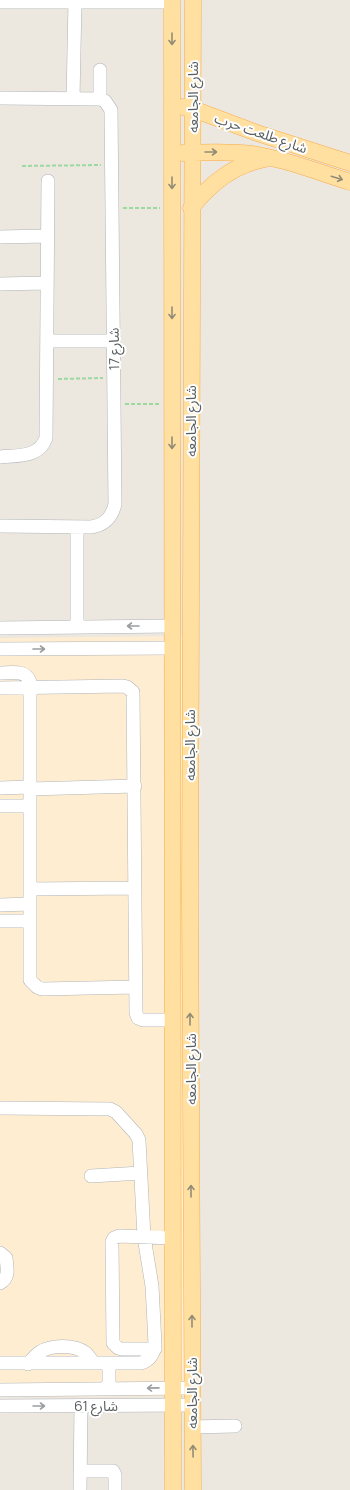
<svg xmlns="http://www.w3.org/2000/svg" width="350" height="1490" viewBox="0 0 350 1490" font-family="Manrope,'Noto Sans Arabic',sans-serif">
	<style>
		.commercial { fill: #ffedd1 }
		.lines { fill: none; stroke-linecap: round; stroke-linejoin: round }
		.minor-casing { stroke: #b0b4b8; stroke-width: 14 }
		.major-casing { stroke: #f9ab4b; stroke-width: 17 }
		.path { stroke: #9bd9a1; stroke-width: 2; stroke-dasharray: 4 2; stroke-linecap: butt }
		.minor { stroke: #fff; stroke-width: 13 }
		.major { stroke: #ffe0a1; stroke-width: 16 }
		.oneway { stroke: #928c77 }
		.oneway2 { stroke: #9b9ea0 }
		.labels { text-anchor: middle; stroke-width: 4; stroke-linejoin: round; paint-order: stroke }
		.street-label { font-size: 14px; fill: #585e61; stroke: #fff }
	</style>
	<rect width="100%" height="100%" fill="#ece7df"/>
	<path class="commercial" d="M182 636 187 1396 0 1397V638Z"/>
	<g class="lines">
		<defs>
			<path id="minor" d="M0 2H172
				M0 98 100 99 105 101 111 110 115 504C112 517 105 525 91 527L0 526
				M73 98 75 2
				M100 99V70
				M0 237 47 236
				M0 284 47 283
				M47 341H113
				M0 457C18 455 39 458 46 438L48 181
				M77 627V527
				M0 628 172 626
				M0 649 172 648
				M0 673C11 673 26 669 30 682V980L37 987 42 989 136 987
				M0 688 123 686 127 687 133 692 136 1013 138 1018 143 1020H172
				M0 788 30 787
				M30 789 135 786
				M0 806H30
				M30 889 135 888
				M0 905 30 904
				M0 921H30
				M0 1108 110 1109 116 1112 136 1134 139 1140 144 1237 152 1286 155 1344C154 1354 150 1360 141 1363H0
				M91 1176 141 1173
				M0 1253 6 1258C7 1267 10 1278 0 1283
				M155 1349H122L118 1348 113 1343 112 1242 114 1238 119 1236 173 1238
				M109 1363V1389
				M28 1364C32 1360 35 1355 40 1352 51 1345 74 1344 86 1353 89 1356 91 1360 94 1363
				M0 1390 192 1388
				M0 1406 192 1405
				M192 1427 235 1426
				M81 1471H113L115 1475V1490
				M80 1490 81 1406"/>
			<path id="major" d="M172 0 173 1490
				M193 0 190 896 193 1490
				M183 107 193 109 257 133 350 163
				M183 153C206 152 229 151 252 154 285 159 318 172 350 182
				M191 208C211 183 233 165 265 159"/>
		</defs>
		<use href="#minor" class="minor-casing"/>
		<use href="#major" class="major-casing"/>
		<path class="path" d="M22 166 101 165
			M123 208H160
			M58 379 103 378
			M125 404H161"/>
		<use href="#minor" class="minor"/>
		<use href="#major" class="major"/>
	</g>
	<defs><path id="oneway-shaft" d="M-6 0H5M1.5-3L5.5 0L1.5 3" fill="none" stroke-width="1.6" stroke-linecap="round" stroke-linejoin="round"/></defs>
	<g class="oneway">
		<use href="#oneway-shaft" transform="translate(172 39) rotate(90)"/>
		<use href="#oneway-shaft" transform="translate(211 152)"/>
		<use href="#oneway-shaft" transform="translate(337 178) rotate(17)"/>
		<use href="#oneway-shaft" transform="translate(172 183) rotate(90)"/>
		<use href="#oneway-shaft" transform="translate(172 313) rotate(90)"/>
		<use href="#oneway-shaft" transform="translate(172 443) rotate(90)"/>
		<use href="#oneway-shaft" transform="translate(190 1019) rotate(-90)"/>
		<use href="#oneway-shaft" transform="translate(191 1191) rotate(-90)"/>
		<use href="#oneway-shaft" transform="translate(192 1321) rotate(-90)"/>
		<use href="#oneway-shaft" transform="translate(193 1451) rotate(-91)"/>
	</g>
	<g class="oneway2">
		<use href="#oneway-shaft" transform="translate(133 626) rotate(180)"/>
		<use href="#oneway-shaft" transform="translate(39 649)"/>
		<use href="#oneway-shaft" transform="translate(153 1388) rotate(179)"/>
		<use href="#oneway-shaft" transform="translate(39 1406)"/>
	</g>
	<g class="labels">
		<g class="street-label">
			<text transform="translate(193 97) rotate(-90)" y="5">شارع الجامعه</text>
			<text transform="translate(261 133) rotate(19)" y="5">شارع طلعت حرب</text>
			<text transform="translate(114 349) rotate(-91)" y="5">شارع 17</text>
			<text transform="translate(191 421) rotate(-90)" y="5">شارع الجامعه</text>
			<text transform="translate(190 745) rotate(-90)" y="5">شارع الجامعه</text>
			<text transform="translate(191 1069) rotate(-90)" y="5">شارع الجامعه</text>
			<text transform="translate(192 1393) rotate(-90)" y="5">شارع الجامعه</text>
			<text x="96" y="1411">شارع 61</text>
		</g>
	</g>
</svg>
